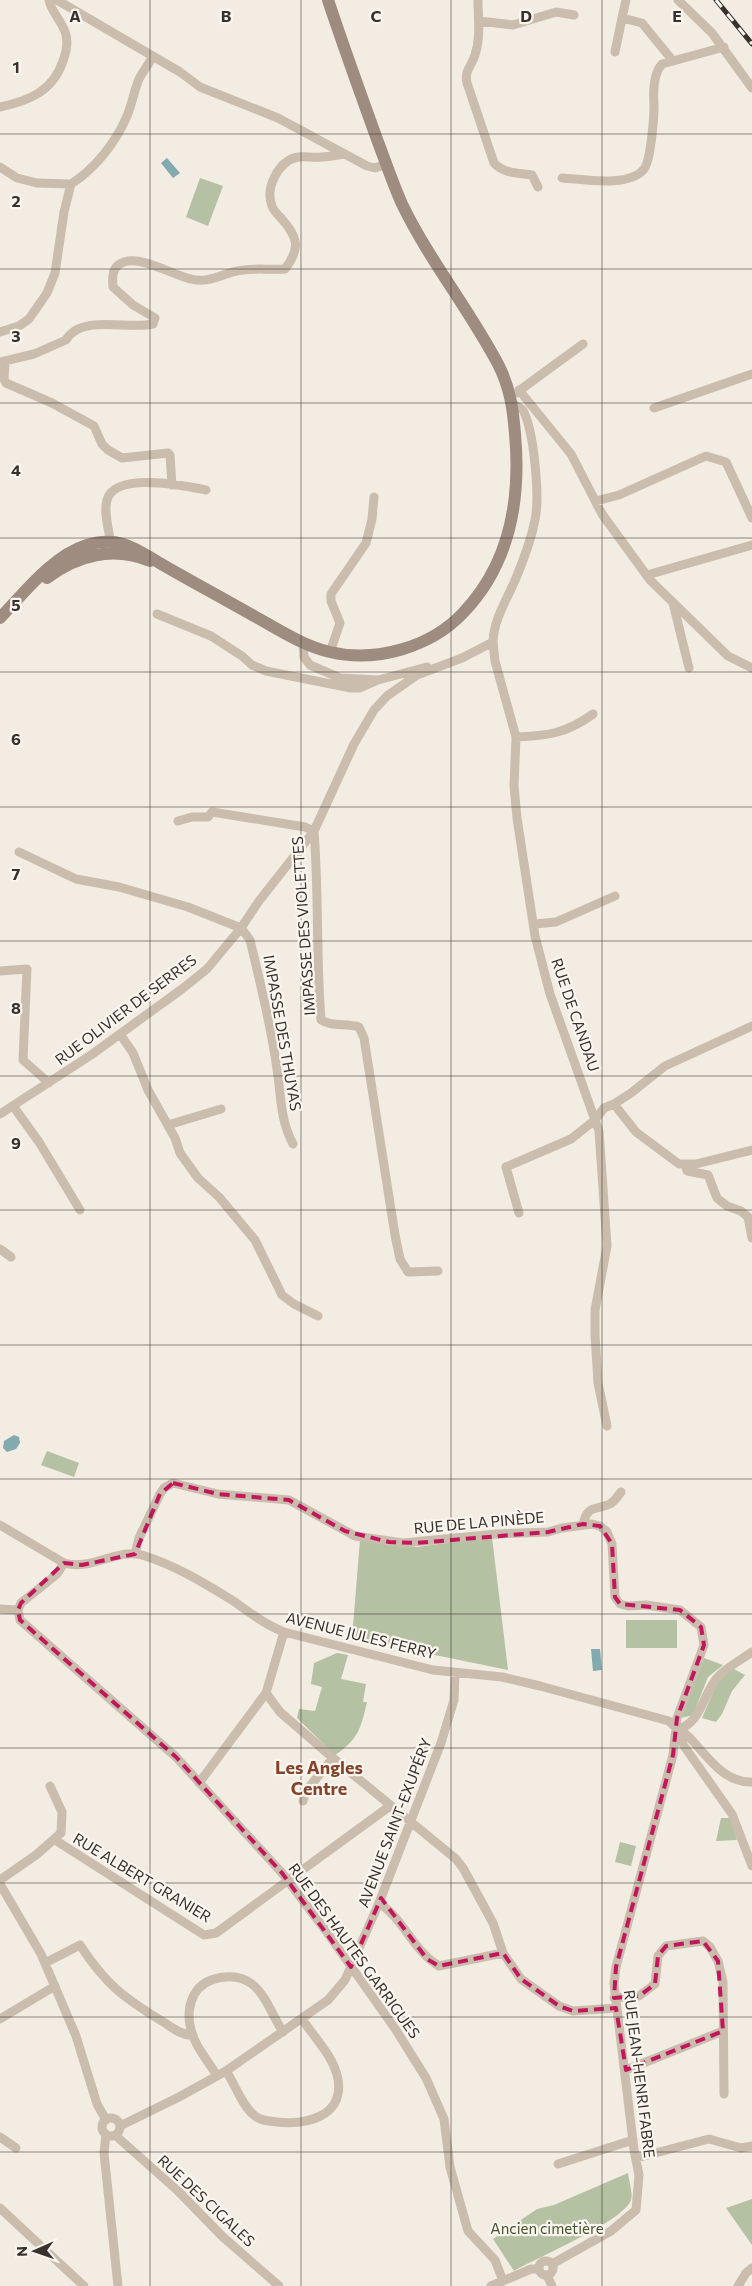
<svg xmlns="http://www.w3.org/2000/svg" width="752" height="2286" viewBox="0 0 752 2286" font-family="Commissioner,sans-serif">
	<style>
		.green { fill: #b5c1a3 }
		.water { fill: #83aaae }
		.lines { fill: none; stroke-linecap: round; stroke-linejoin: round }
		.minor { stroke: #cabdae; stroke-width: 9 }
		.secondary { stroke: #9e8c80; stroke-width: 12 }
		.rail-casing { stroke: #39312c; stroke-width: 5 }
		.rail { stroke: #faf5ef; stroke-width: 3; stroke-dasharray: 9; stroke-linecap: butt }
		.marked { fill: none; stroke: #c2185b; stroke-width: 4; stroke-dasharray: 10 6; stroke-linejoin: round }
		.grid { fill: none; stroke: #39312c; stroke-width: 1; stroke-opacity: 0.55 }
		.labels { text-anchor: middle; stroke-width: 4.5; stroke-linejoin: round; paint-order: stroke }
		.street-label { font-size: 15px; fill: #39312c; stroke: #faf5ef }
		.park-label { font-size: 15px; fill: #475631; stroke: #faf5ef }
		.quarter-label { font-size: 18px; font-weight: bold; fill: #83442b; stroke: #faf5ef }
		.grid-label { font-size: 16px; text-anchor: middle; font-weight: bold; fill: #39312c; stroke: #faf5ef; stroke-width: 4.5; stroke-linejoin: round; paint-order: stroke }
	</style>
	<rect width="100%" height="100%" fill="#f2ece2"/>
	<path class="green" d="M200 178 223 186 208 226 186 217Z
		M47 1451 79 1463 74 1477 41 1465Z
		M492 1537 508 1670 352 1638 360 1540 417 1547Z
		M626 1620H677V1648H626Z
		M337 1653 348 1655 341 1679 366 1684 363 1702H367C361 1728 358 1740 335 1755L297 1718 299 1709 315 1711 322 1687 311 1684 314 1663Z
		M704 1658 723 1665 708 1677 693 1715 681 1718Z
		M732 1668 745 1675 732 1691 722 1714 716 1722 702 1718 718 1681Z
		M721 1818H731L737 1840 716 1841Z
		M620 1842 636 1846 631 1866 615 1862Z
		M628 2173C629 2181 633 2193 631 2200 624 2221 536 2258 514 2271L493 2239 537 2209 554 2205Z
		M752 2199V2245L726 2208Z"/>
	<path class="water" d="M167 158 180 173 173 178 161 163Z
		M14 1435 19 1437 20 1443 16 1449 7 1452 3 1448 4 1441Z
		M591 1649H600L602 1670 593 1671Z"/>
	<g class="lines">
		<path class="minor" d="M57 0 180 72 200 87 278 118 367 166 375 168 386 164
			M478 0C478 18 481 37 475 55 472 66 464 70 467 83L494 163C504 174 519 173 532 175L538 187
			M678 0 712 33 752 88
			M622 18 626 0
			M479 21 513 25 556 12 574 15
			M615 52 622 18 642 23 673 61
			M0 107C29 101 53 91 63 61 66 53 68 43 66 35 63 22 51 12 49 0
			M0 167 17 178 37 183 71 184
			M562 178C582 179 629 188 644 169 651 160 654 117 654 105 653 91 653 74 662 64L724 47
			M0 332 19 326 29 319 47 293 55 273 64 212 71 184C95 169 116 142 127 116 132 104 134 91 139 79 143 71 149 64 153 56
			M0 362 34 354 66 340C81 314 128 330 153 324L155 318 133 305 113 287C112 276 112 266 124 262 142 256 173 275 191 279 210 284 224 272 243 270 257 268 271 270 285 269 301 248 298 237 281 218 278 215 273 210 272 206 265 188 278 161 298 157 306 156 314 158 322 157 329 157 337 155 345 154
			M5 362 4 379 6 383 52 403 94 426 102 444 108 450 122 458 168 453 170 455 172 485
			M519 390 571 454 602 514 650 580 728 656 752 668
			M516 393 583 344
			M654 408 752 374
			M596 501 619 495 706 456 726 462 752 518
			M111 546C110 533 103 513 107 500 115 471 186 486 206 490
			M647 575 752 545
			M673 603 689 668
			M157 614 211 636 242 656 252 665 266 671 351 688H360L378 680
			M493 642 495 661 516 737 514 786 517 818 535 936 550 994 595 1120 604 1108 614 1104 636 1132 679 1164H696L752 1150
			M303 643 304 657 310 665 340 678 378 680 427 667
			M330 652 340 623 331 601V594L366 543 372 519 374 497
			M516 737C548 736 567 733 593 714
			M178 821 192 817H208L212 812 305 827 314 831C319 894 316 957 321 1020 332 1027 346 1023 359 1027L364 1038 395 1235 400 1259 408 1272 438 1271
			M19 852 76 879 119 887 188 907 241 928 250 940C260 982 271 1025 277 1069 281 1095 280 1120 293 1144
			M535 924 556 922 615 896
			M0 971 27 969 23 1060 49 1083
			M120 1034 133 1053 148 1090 175 1138 180 1153 198 1178 219 1197 255 1240 282 1295 294 1304 318 1316
			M614 1104 631 1093 665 1066 752 1026
			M13 1106 39 1142 80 1210
			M0 1114 91 1055 182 989 207 969 241 928 259 901 314 831 354 744 374 710 387 696 417 675 462 658 493 642C494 618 507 600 516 578 524 559 531 540 535 520 540 496 534 431 523 410L512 403
			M168 1125 221 1109
			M685 1164 687 1171 708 1175 717 1198 727 1206 741 1211 748 1217 752 1238
			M519 1213 506 1167 571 1139 595 1120 599 1131 607 1246 595 1310V1335L598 1383 607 1426
			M0 1249 11 1257
			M583 1524C588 1504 595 1511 610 1504 614 1502 618 1496 621 1492
			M0 1525 64 1563C93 1571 116 1548 142 1555 175 1565 206 1584 235 1602 250 1613 266 1625 284 1632L433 1670 502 1677 540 1686 669 1721C675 1728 684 1732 690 1738 708 1757 724 1783 752 1782
			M135 1554 139 1538 160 1494 164 1488 173 1483 218 1494 289 1500 355 1536 403 1543 497 1534 548 1532 562 1528 592 1524 600 1526 607 1532 612 1544 615 1597 620 1604 628 1606 646 1605 680 1610 701 1627 704 1645 677 1718 673 1755 616 1967 614 1984 634 2150 639 2175 636 2210 611 2231 552 2264
			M64 1563 57 1574 21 1603 18 1610 20 1620 176 1757 282 1873 326 1931 396 2030 426 2078 444 2119 450 2167 468 2231 495 2260 503 2281
			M0 1609 18 1610
			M266 1693 280 1712 333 1758 456 1859 463 1868 493 1923 503 1953 521 1979 559 2006 573 2011 616 2008
			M677 1730 684 1746 732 1814 752 1866
			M677 1730C702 1722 702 1696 717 1678 725 1668 741 1660 752 1652
			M199 1783 266 1693 284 1632
			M303 1801 306 1791 333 1758
			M55 1840 204 1935 216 1933 390 1806
			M0 1880 36 1855 61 1833 62 1812 50 1786
			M0 1884 41 1954 76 2036 97 2104 106 2120
			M379 1903C404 1919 413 1951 439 1966L503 1953
			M45 1963 80 1945C106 1985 124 1998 165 2023 172 2028 183 2036 193 2035
			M614 1998 639 1996 655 1984 658 1956 666 1946 703 1941 710 1947 718 1961 723 1982 724 2094
			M0 2019 55 1986
			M626 2070 723 2031
			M226 2071C235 2084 242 2106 255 2116 261 2121 269 2121 277 2122 306 2125 344 2117 338 2079 334 2057 314 2037 302 2019
			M217 2076C208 2060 193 2045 190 2025 188 2016 189 2004 194 1995 204 1976 235 1971 252 1984 266 1995 273 2017 283 2032
			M102 2127a9 9 0 1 1 18 0a9 9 0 1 1-18 0Z
			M120 2126 179 2097 226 2071 328 2000 345 1980 379 1903 441 1743 454 1700 455 1673
			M106 2134 104 2153 118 2286
			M115 2135 178 2191 223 2237 279 2286
			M0 2137 16 2148
			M636 2158 709 2139 741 2148 752 2146
			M558 2164 633 2140
			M0 2208 84 2286
			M539 2268a7 7 0 1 1 14 0a7 7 0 1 1-14 0Z
			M547 2275 552 2286
			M491 2286 531 2269H539
			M738 2286 746 2273 752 2268"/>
		<path class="secondary" d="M47 578C77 555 113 546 150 561
			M0 618C25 592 52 556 87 545 124 534 140 553 170 569 198 585 226 600 254 616 278 629 303 646 330 652 376 663 431 647 463 613 510 564 521 499 515 434 513 409 510 387 498 364 469 309 429 260 402 204 393 184 386 163 378 142 361 95 344 48 328 0"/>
		<defs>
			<path id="rail" d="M716 0 752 44"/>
		</defs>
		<use href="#rail" class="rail-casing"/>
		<use href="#rail" class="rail"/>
	</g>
	<path class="marked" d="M173 1483 218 1494 289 1500 345 1531 389 1542 416 1543 548 1532 583 1524 600 1526 612 1544 615 1597 620 1604 680 1610 701 1627 704 1645 677 1718 673 1755 616 1967 614 1998 639 1996 655 1984 658 1956 666 1946 703 1941 718 1961 723 2031 626 2070 616 2008 573 2011 559 2006 521 1979 503 1953 439 1966 427 1959 381 1898 351 1967 282 1873 176 1757 20 1620 18 1610 21 1603 64 1563 82 1565 135 1554 160 1494Z"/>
	<path class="grid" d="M150 0V2286M301 0V2286M451 0V2286M602 0V2286M0 134H752M0 269H752M0 403H752M0 538H752M0 672H752M0 807H752M0 941H752M0 1076H752M0 1210H752M0 1345H752M0 1479H752M0 1614H752M0 1748H752M0 1883H752M0 2017H752M0 2152H752"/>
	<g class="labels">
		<g class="street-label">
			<text transform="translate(304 926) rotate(-94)" y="5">IMPASSE DES VIOLETTES</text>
			<text transform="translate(126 1010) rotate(-37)" y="5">RUE OLIVIER DE SERRES</text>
			<text transform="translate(575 1015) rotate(71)" y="5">RUE DE CANDAU</text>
			<text transform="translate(282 1033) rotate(80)" y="5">IMPASSE DES THUYAS</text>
			<text transform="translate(479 1523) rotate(-5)" y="5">RUE DE LA PINÈDE</text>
			<text transform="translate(361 1636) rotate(14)" y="5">AVENUE JULES FERRY</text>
			<text transform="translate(395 1823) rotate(-69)" y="5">AVENUE SAINT-EXUPÉRY</text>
			<text transform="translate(142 1878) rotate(31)" y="5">RUE ALBERT GRANIER</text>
			<text transform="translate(354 1951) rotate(54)" y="5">RUE DES HAUTES GARRIGUES</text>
			<text transform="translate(639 2074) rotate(83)" y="5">RUE JEAN-HENRI FABRE</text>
			<text transform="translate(206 2201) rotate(43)" y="5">RUE DES CIGALES</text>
		</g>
		<g class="park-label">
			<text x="547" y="2234">Ancien cimetière</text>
		</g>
		<g class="quarter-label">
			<text x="319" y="1774">Les Angles<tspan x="319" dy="21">Centre</tspan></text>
		</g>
	</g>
	<g class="grid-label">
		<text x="75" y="22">A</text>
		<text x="226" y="22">B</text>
		<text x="376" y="22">C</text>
		<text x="526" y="22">D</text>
		<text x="677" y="22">E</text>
		<text x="16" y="73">1</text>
		<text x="16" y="207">2</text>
		<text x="16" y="342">3</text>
		<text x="16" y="476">4</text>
		<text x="16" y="611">5</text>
		<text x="16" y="745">6</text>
		<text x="16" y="880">7</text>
		<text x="16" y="1014">8</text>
		<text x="16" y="1149">9</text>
	</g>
	<g transform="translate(35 2251) rotate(268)" stroke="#faf5ef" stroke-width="4" paint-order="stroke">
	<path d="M0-4L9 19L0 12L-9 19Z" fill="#39312c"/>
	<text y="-8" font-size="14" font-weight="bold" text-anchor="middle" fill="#39312c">N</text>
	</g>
</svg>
